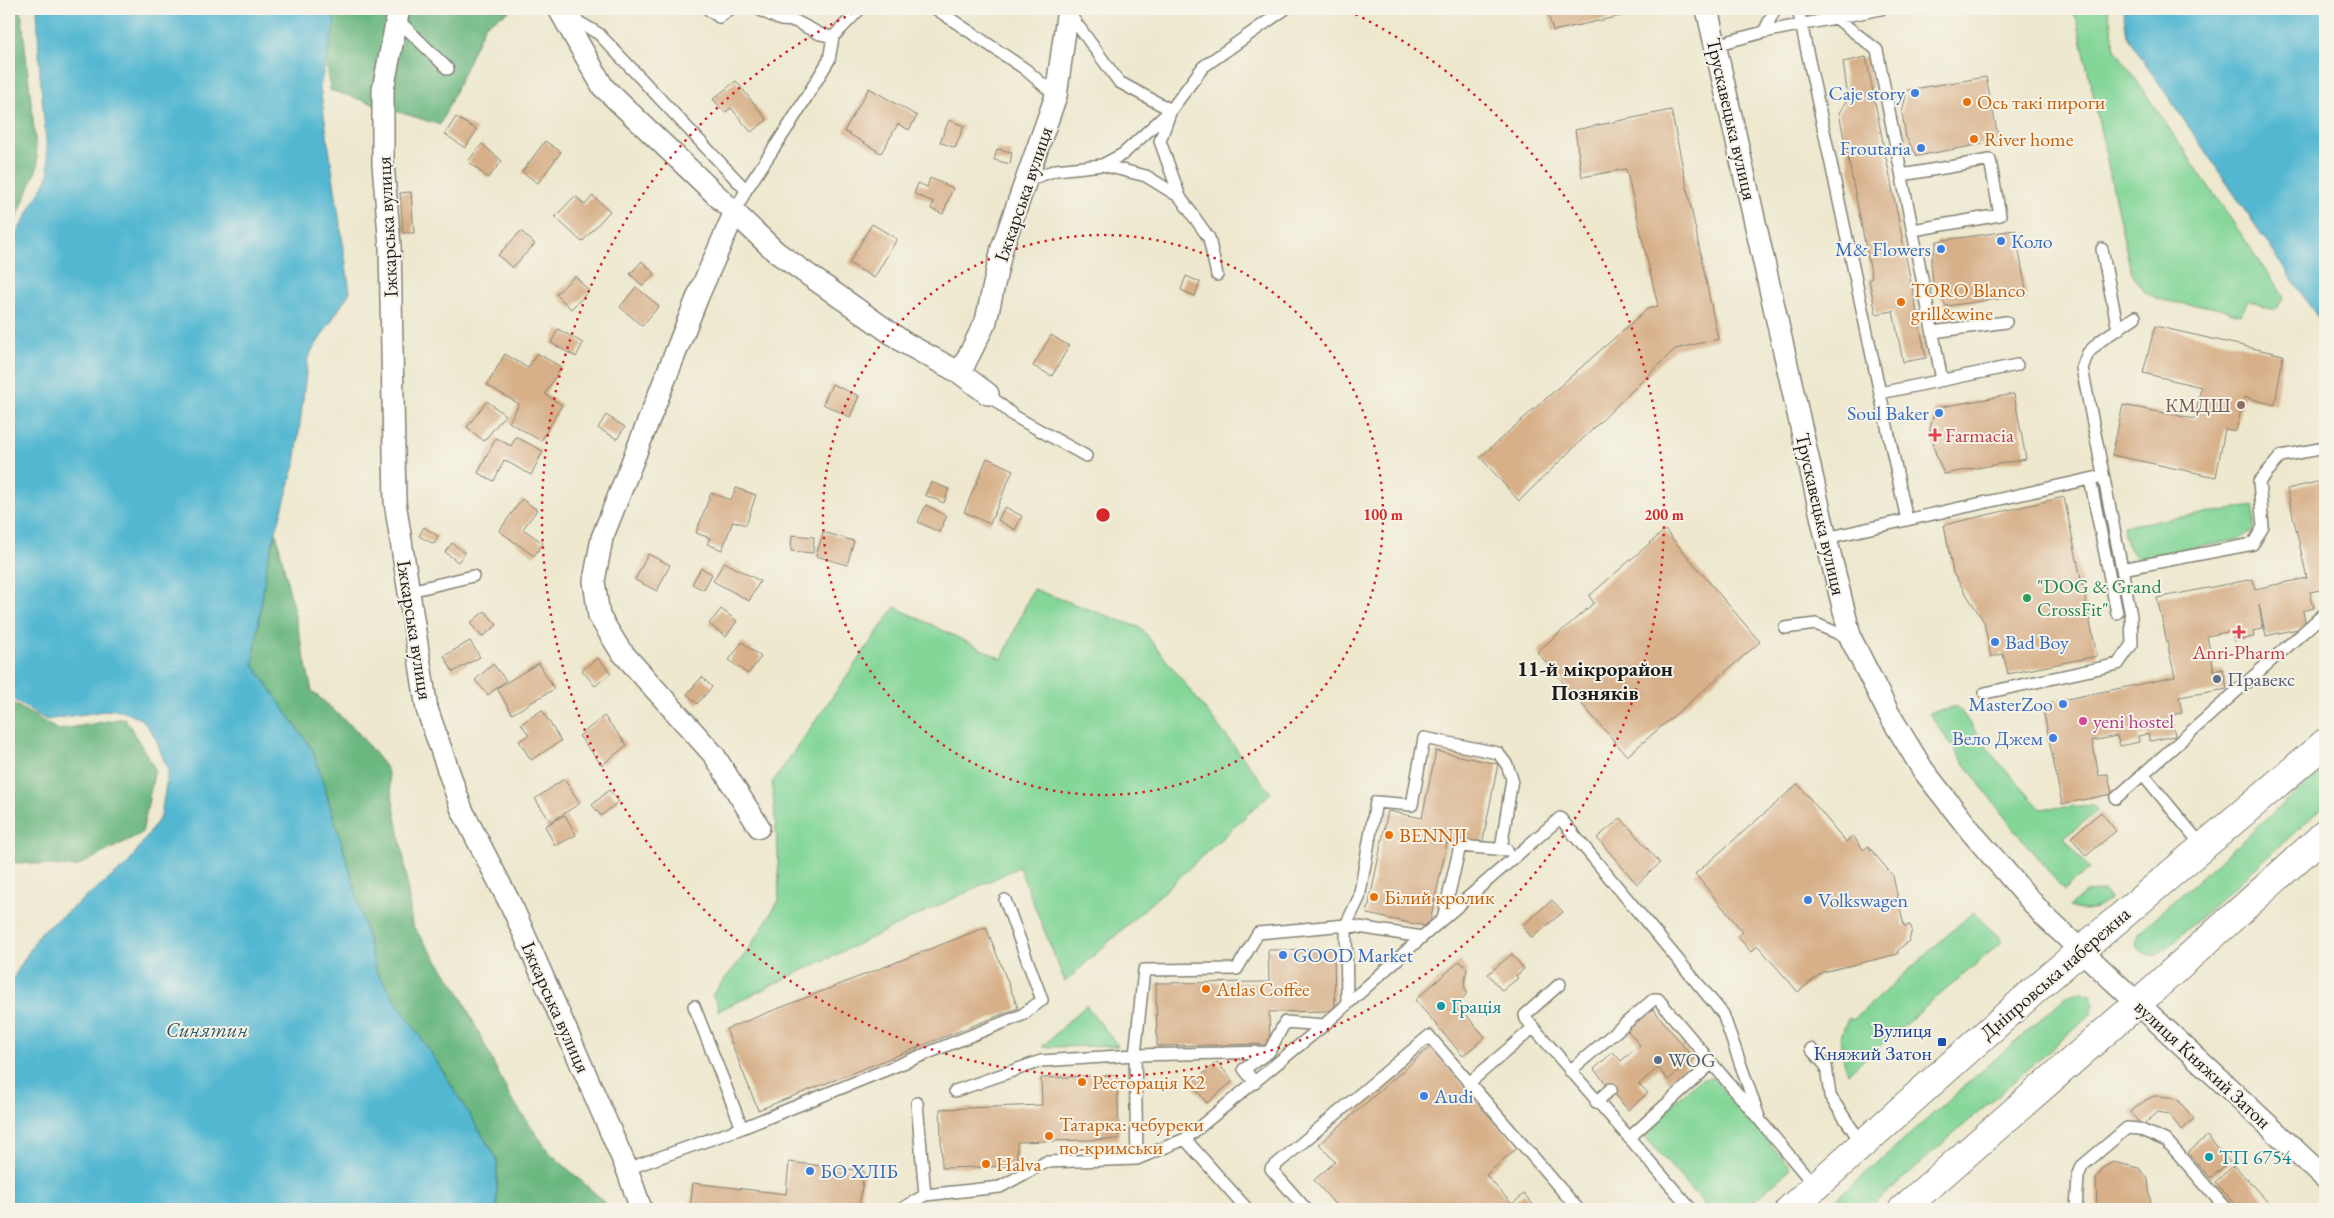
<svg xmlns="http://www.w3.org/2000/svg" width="2334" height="1218" viewBox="0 0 2334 1218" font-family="'EB Garamond',serif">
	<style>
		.green { fill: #83d698; stroke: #50795a }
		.forest { fill: #6ab780; stroke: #436a4e }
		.water { fill: #52b7d1; stroke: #376a76 }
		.building { fill: #d7b089 }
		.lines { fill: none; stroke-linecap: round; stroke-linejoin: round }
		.service-casing { stroke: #848275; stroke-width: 14 }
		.minor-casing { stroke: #848275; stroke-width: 24 }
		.secondary-casing { stroke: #848275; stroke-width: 30 }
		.service { stroke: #fff; stroke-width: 11 }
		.minor { stroke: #fff; stroke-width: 21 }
		.secondary { stroke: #fff; stroke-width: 28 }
		.ring { fill: none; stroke: #d62828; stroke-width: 2.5; stroke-dasharray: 2.5 5 }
		.shop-dot { fill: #3f7fe0; stroke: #f7f3e8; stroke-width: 2 }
		.food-dot { fill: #e8710a; stroke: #f7f3e8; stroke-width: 2 }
		.education-dot { fill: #8d6e63; stroke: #f7f3e8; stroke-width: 2 }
		.health-dot { fill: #e0444e; stroke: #f7f3e8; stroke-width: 2 }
		.leisure-dot { fill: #2e9e5b; stroke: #f7f3e8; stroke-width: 2 }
		.service-dot { fill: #5c6f8a; stroke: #f7f3e8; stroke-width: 2 }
		.hotel-dot { fill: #d1479c; stroke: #f7f3e8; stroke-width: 2 }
		.culture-dot { fill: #0f9aa8; stroke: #f7f3e8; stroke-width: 2 }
		.transit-dot { fill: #1a4fb4; stroke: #f7f3e8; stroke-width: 2 }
		.labels { text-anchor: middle; stroke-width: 4; stroke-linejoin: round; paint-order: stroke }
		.shop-label { font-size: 20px; fill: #366cbe; stroke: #f7f3e8; text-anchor: end }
		.food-label { font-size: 20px; fill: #c56008; stroke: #f7f3e8; text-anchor: start }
		.street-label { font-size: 20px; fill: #1c1c1c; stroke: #f7f3e8 }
		.education-label { font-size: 20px; fill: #785e54; stroke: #f7f3e8; text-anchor: end }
		.health-label { font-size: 20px; fill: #be3a42; stroke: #f7f3e8; text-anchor: start }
		.leisure-label { font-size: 20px; fill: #27864d; stroke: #f7f3e8; text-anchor: start }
		.service-label { font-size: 20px; fill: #4e5e75; stroke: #f7f3e8; text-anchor: start }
		.hotel-label { font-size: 20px; fill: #b23c85; stroke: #f7f3e8; text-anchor: start }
		.culture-label { font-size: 20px; fill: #0d838f; stroke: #f7f3e8; text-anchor: start }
		.transit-label { font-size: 20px; fill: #164399; stroke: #f7f3e8; text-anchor: end }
		.neighbourhood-label { font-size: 21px; font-weight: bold; fill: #1c1c1c; stroke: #f7f3e8 }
		.water-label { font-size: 21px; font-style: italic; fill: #325a64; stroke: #f7f3e8 }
		.centre { fill: #d62828; stroke: #f7f3e8; stroke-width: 2.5 }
		.ring-label { font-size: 15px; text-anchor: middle; font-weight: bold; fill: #d62828; stroke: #f7f3e8; stroke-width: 4; stroke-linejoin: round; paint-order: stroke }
	</style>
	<rect width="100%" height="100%" fill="#f7f3e8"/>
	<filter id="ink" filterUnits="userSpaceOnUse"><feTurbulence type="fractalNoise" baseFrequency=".02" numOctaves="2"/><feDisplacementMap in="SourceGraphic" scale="10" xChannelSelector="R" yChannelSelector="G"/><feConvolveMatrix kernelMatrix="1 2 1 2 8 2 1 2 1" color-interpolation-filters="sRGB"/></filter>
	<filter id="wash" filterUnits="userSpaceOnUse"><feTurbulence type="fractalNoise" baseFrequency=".0096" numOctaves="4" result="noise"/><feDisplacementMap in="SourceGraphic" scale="20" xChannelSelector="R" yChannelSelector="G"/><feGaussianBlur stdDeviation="1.12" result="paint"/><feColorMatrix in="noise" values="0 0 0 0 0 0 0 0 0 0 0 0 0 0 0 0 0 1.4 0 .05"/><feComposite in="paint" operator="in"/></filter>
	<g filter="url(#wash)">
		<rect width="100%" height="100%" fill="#ede8ce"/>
		<path class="green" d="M2070 9H2108L2115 49 2284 297 2274 311 2248 300 2241 315C2231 313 2221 309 2211 307 2174 300 2143 309 2129 264L2077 19Z
			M2254 506V529L2240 539 2139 559C2127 550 2125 541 2123 526Z
			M1033 589 1141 628 1271 793 1065 982 1019 867 718 1011V1005L712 995 749 949 779 900 778 852 772 783 895 607 1002 659Z
			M1958 707 1994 757 2041 809 2093 805 2098 811 2064 837 2089 869 2064 890C2016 833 1971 775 1929 713Z
			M2325 767V805L2171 944C2158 954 2149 962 2136 945L2138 933Z
			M2104 891 2110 899C2096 911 2086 912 2069 907L2085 892Z
			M1973 912 2003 941 1848 1073C1840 1049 1836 1040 1849 1018L1853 1020Z
			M2079 991 2090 995 2094 1004 2091 1014 1868 1209H1825L2069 994Z
			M1086 1005 1118 1046 1042 1047Z
			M1713 1078 1791 1168 1745 1209H1708L1646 1138V1127L1700 1079Z"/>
		<path class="forest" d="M9 9H21L38 166 9 237Z
			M321 9H513L485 25 440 125 330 90Z
			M276 532 312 691 356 730 387 769 404 859 412 925 457 988 510 1097 549 1152 598 1196 610 1209H497V1159L430 1051 376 971 352 877 313 751 253 664 267 563Z
			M9 701 58 730 125 718 155 769 142 833 76 867 9 862Z"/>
		<path class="water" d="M37 9H329L335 22 320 87 350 292 308 357 295 465 267 563 253 664 313 751 352 877 376 971 430 1051 497 1159V1209H9V985L40 933 127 865 161 816 168 771 156 739 143 720 117 709 46 720 9 697V413L15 362 9 342V247L49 175 40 74Z
			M2123 9H2325V328L2127 36Z"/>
		<g id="blocks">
			<path class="building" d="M1547 9H1648V10L1553 31Z
				M1866 57 1926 358 1903 362 1893 311 1876 314 1869 279 1872 278 1839 113 1848 98 1843 62Z
				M1986 77 1999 141 1917 156 1906 137 1902 113 1907 90Z
				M736 81 767 120 751 132 731 108 725 113 713 99Z
				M869 88 917 116 909 130 898 124 881 153 844 131Z
				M1671 110 1718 339 1675 349 1519 501 1480 457 1647 309 1658 306 1626 169 1582 177 1575 130Z
				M456 117 477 130 465 148 445 134Z
				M949 120 964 126 955 148 940 142Z
				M545 141 561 152 538 183 522 172Z
				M482 144 502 161 488 178 468 161Z
				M997 149 1012 152 1010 164 994 160Z
				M930 178 953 188 943 214 931 209 934 202 914 194 918 183 927 187Z
				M411 192 414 233H403L400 193Z
				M575 196 585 205 593 196 610 211 582 242 555 217Z
				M872 224 897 239 874 278 849 263Z
				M2015 230 2027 295 1946 306 1933 284 1931 262 1937 241Z
				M521 231 535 244 512 268 498 255Z
				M642 261 655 274 643 286 630 274Z
				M575 276 589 291 571 309 556 294Z
				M1186 276 1200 282 1195 296 1181 290Z
				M636 287 659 306 642 326 620 307Z
				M2155 326 2283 355 2275 405 2244 397 2236 431 2225 429 2216 477 2112 455 2123 405 2195 419 2201 387 2143 373Z
				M558 329 583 343 576 357 551 343Z
				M1051 335 1069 346 1052 376 1033 366Z
				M537 353 561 367 545 394 562 405 541 441 509 422 519 404 487 385 505 354 528 368Z
				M832 384 859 396 850 417 823 404Z
				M2014 394 2026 459 1944 474 1936 455 1930 430 1935 408Z
				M487 401 505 415 484 441 467 427Z
				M606 415 625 427 617 439 598 428Z
				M516 437 543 451 531 475 504 460 494 481 478 473 496 438 511 446Z
				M987 458 1013 470 990 524 964 512Z
				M2325 480V589L2310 592 2314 608 2303 611 2306 627 2266 636 2259 605 2263 629 2253 631 2254 637 2234 641 2232 631 2207 636 2214 671 2223 669 2227 689 2179 697 2182 713 2171 715 2175 736 2150 741 2148 734 2138 736 2139 742 2120 746 2117 736 2092 741 2099 776 2108 774 2112 794 2062 804 2042 704 2175 677 2157 598 2253 579 2255 589 2307 578 2287 489Z
				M931 482 949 489 944 503 925 495Z
				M736 488 756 495 746 525 733 521 722 550 707 544 710 538 696 533 711 493 731 500Z
				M2064 497 2097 656 2008 674 2003 654 1991 657 1984 622 1953 573 1944 525Z
				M522 499 537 510 523 529 543 543 534 556 499 531Z
				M926 505 947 516 939 532 918 522Z
				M1005 507 1022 516 1015 530 998 520Z
				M424 527 438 536 434 544 419 536Z
				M1665 530 1760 642 1627 756 1537 652 1594 603 1589 596Z
				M823 532 854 541 847 565 816 556Z
				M792 535 814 537 813 553 791 551Z
				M452 543 465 553 458 562 445 552Z
				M648 554 670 565 657 591 635 580Z
				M724 562 760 581 749 601 713 581Z
				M701 568 712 574 704 590 692 584Z
				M721 609 737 621 726 637 709 624Z
				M485 611 497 625 482 637 470 623Z
				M470 641 480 657 453 672 444 656Z
				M742 642 761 657 748 674 729 660Z
				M598 658 611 673 595 686 582 670Z
				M539 663 554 689 512 714 497 688Z
				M493 664 506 680 488 695 475 680Z
				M702 677 712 687 697 704 687 694Z
				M542 710 561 741 531 760 519 741 529 735 521 724Z
				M604 716 627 745 602 765 579 736Z
				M1436 751 1498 764 1482 845 1448 838 1429 927 1367 914 1388 811 1422 818Z
				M564 779 580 803 551 822 535 799Z
				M1798 784 1846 842 1853 836 1864 850 1868 846 1893 876 1904 926 1910 925 1912 929 1909 941 1898 950V954L1823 972 1798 992 1758 946 1751 952 1737 936 1743 932 1695 874Z
				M609 790 619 801 601 816 592 805Z
				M2101 812 2116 831 2086 856 2071 837Z
				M565 815 576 835 555 846 545 826Z
				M1621 818 1660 863 1637 884 1597 838Z
				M1552 900 1563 912 1532 938 1522 926Z
				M986 927 1018 1008 758 1110 726 1029Z
				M1334 949 1335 1011 1269 1012 1270 1044 1157 1046 1156 983 1269 982 1268 950Z
				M1512 954 1524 969 1516 976 1518 978 1502 991 1488 974Z
				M1460 961 1467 969 1464 986 1467 993 1461 1001 1462 1010 1485 1037 1463 1056 1415 1000Z
				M1653 1009 1694 1059 1668 1080 1658 1068 1639 1084 1648 1093 1628 1110 1594 1069 1613 1052 1621 1061 1640 1045 1627 1030Z
				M1430 1047 1518 1147 1486 1175 1512 1204 1524 1194 1537 1209H1339L1314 1180 1335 1162 1319 1144Z
				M1217 1062 1233 1081 1207 1103 1191 1084Z
				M1117 1075 1119 1139 1017 1142V1166L942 1168 940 1109 1042 1105 1041 1078Z
				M2154 1096 2171 1097 2179 1101 2194 1119 2182 1130 2168 1114 2158 1112 2142 1126 2130 1112 2146 1100Z
				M2207 1136 2230 1162 2210 1178 2188 1153Z
				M789 1162 864 1171 859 1209H690L693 1183 786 1194Z
				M2113 1162 2139 1168 2148 1179 2151 1209H2097L2096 1178 2103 1168Z
				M2234 1165 2274 1209H2239L2215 1182Z"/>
		</g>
	</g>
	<g filter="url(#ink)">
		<use href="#blocks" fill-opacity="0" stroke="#848275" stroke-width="1"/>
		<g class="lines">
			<defs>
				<path id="service" d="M708 9 719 17 730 9
					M758 9 781 20 795 21 820 34 833 37
					M936 9 1025 69 1056 96
					M1798 9 1907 520
					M1068 12 1119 82 1171 110 1160 141 1180 197
					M567 15 599 34 746 190 734 214
					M1836 18 1877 50 1942 380
					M397 19 448 69
					M1764 32 1775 9
					M1715 45 1764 32 1881 9
					M1102 165 1146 176 1180 197 1209 238 1217 275
					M1902 175 1990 160 2000 215 1913 230
					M1025 181 1056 170 1102 165 1123 154 1171 110 1203 67 1285 9
					M746 190 790 124 829 60 833 37 860 9
					M2102 249 2118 330
					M1933 332 2006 322
					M1880 393 2017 365
					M988 394 1014 416 1086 456
					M2090 479 2117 613
					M1826 538 2103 476
					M2122 569 2082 368 2088 353 2100 341 2135 317
					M410 591 473 576
					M1785 628 1816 624 1851 639
					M1985 693 2118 664 2132 644 2131 616 2122 569 2253 544 2263 527 2259 482 2281 456 2325 448
					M2143 774 2203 847
					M2116 798 2325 613
					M1443 919 1460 846 1507 850
					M1560 984 1525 1015 1526 1019 1691 1209
					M1347 1004 1346 925 1422 937
					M1811 1049 1826 1066 1830 1096 1862 1144
					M1269 1052 1135 1055 1144 970 1237 969 1258 933 1346 925 1359 898 1376 802 1412 805 1424 738 1498 753 1507 765 1512 779 1501 849
					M1570 1071 1654 999H1658L1815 1186
					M1255 1083 1244 1069 1269 1052 1285 1022 1324 1025
					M1469 1083 1533 1028
					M955 1091 1041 1061 1135 1055 1137 1159 1185 1139
					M1596 1102 1611 1089
					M917 1103 925 1195
					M742 1128 1022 1015 1042 1000 1005 900
					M1629 1138 1711 1064
					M627 1169 742 1128 694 1006
					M902 1209 925 1195 1000 1187 1046 1162 1137 1159
					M1247 1209 1185 1139 1324 1025 1422 937 1560 818 1723 1014 1760 1120
					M1306 1209 1271 1169 1429 1036 1578 1209
					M2076 1209 2078 1177 2082 1166 2127 1128 2139 1129 2167 1141 2226 1209"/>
				<path id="minor" d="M399 9 383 89V164L390 246 395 502 427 709 462 810 514 911 627 1169 641 1209
					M559 9 603 87 776 252 905 343 960 373 988 394
					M1707 9 1826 538 1851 639 1889 714 1923 770 1973 834 2044 916 2325 1178
					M734 214 698 296 602 538 594 581 599 616 620 650 714 755 759 827
					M960 373 986 321 1002 248 1056 96 1068 9"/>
				<path id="secondary" d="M1790 1209 2045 981 2325 743
					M1903 1209 2138 1003 2325 834"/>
			</defs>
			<use href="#service" class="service-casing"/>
			<use href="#minor" class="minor-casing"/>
			<use href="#secondary" class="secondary-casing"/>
			<use href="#service" class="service"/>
			<use href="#minor" class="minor"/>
			<use href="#secondary" class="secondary"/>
		</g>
	</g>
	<g class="ring">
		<circle cx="1103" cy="515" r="280"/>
		<path d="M1349 11A561 561 0 1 1 857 11"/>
	</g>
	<g class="shop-dot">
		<circle cx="1915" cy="93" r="5"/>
		<circle cx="1921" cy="148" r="5"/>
		<circle cx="2001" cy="241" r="5"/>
		<circle cx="1941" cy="249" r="5"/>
		<circle cx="1939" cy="413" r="5"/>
		<circle cx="1995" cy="642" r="5"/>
		<circle cx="2063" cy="704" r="5"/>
		<circle cx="2053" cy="738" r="5"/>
		<circle cx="1808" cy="900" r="5"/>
		<circle cx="1283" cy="955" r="5"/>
		<circle cx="1424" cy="1096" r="5"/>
		<circle cx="810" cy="1171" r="5"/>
	</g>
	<g class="food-dot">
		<circle cx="1967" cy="102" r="5"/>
		<circle cx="1974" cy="139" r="5"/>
		<circle cx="1901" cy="302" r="5"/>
		<circle cx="1389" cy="835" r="5"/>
		<circle cx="1374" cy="897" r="5"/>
		<circle cx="1206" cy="989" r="5"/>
		<circle cx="1082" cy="1082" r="5"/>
		<circle cx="1049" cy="1136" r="5"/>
		<circle cx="986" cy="1164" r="5"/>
	</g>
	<circle class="education-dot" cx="2241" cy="405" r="5"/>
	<g class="health-dot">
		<path d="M1932.5 427.5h5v5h5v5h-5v5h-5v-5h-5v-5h5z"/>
		<path d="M2236.5 624.5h5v5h5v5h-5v5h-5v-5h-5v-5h5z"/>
	</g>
	<circle class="leisure-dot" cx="2027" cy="598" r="5"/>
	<g class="service-dot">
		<circle cx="2217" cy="679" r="5"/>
		<circle cx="1658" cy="1060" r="5"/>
	</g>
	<circle class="hotel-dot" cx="2083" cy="721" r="5"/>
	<g class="culture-dot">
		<circle cx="1441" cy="1006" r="5"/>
		<circle cx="2209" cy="1157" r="5"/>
	</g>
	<rect class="transit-dot" x="1937" y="1037" width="10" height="10" rx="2.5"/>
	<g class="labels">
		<g class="shop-label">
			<text x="1905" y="100">Caje story</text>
			<text x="1911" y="155">Froutaria</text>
			<text x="2011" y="248" text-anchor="start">Коло</text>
			<text x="1931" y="256">M&amp; Flowers</text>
			<text x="1929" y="420">Soul Baker</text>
			<text x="2005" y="649" text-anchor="start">Bad Boy</text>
			<text x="2053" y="711">MasterZoo</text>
			<text x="2043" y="745">Вело Джем</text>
			<text x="1818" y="907" text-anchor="start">Volkswagen</text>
			<text x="1293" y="962" text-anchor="start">GOOD Market</text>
			<text x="1434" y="1103" text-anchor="start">Audi</text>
			<text x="820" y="1178" text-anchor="start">БО ХЛIБ</text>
		</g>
		<g class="food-label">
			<text x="1977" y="109">Ось такі пироги</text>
			<text x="1984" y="146">River home</text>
			<text x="1911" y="297">TORO Blanco<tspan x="1911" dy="23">grill&amp;wine</tspan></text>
			<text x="1399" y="842">BENNJI</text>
			<text x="1384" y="904">Білий кролик</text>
			<text x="1216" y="996">Atlas Coffee</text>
			<text x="1092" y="1089">Ресторація K2</text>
			<text x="1059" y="1131">Татарка: чебуреки<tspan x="1059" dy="23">по-кримськи</tspan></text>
			<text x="996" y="1171">Halva</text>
		</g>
		<g class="street-label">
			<text transform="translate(1732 119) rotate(77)" y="7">Трускавецька вулиця</text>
			<text transform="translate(1023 194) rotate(-71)" y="7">Іжкарська вулиця</text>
			<text transform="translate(387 227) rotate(-93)" y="7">Іжкарська вулиця</text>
			<text transform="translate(1821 514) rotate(77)" y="7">Трускавецька вулиця</text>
			<text transform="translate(415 630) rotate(81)" y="7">Іжкарська вулиця</text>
			<text transform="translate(2055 973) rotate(-41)" y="7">Дніпровська набережна</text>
			<text transform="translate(556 1007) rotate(66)" y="7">Іжкарська вулиця</text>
			<text transform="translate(2203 1064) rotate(43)" y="7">вулиця Княжий Затон</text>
		</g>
		<g class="education-label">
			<text x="2231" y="412">КМДШ</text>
		</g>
		<g class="health-label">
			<text x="1945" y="442">Farmacia</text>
			<text x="2239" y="659" text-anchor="middle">Anri-Pharm</text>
		</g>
		<g class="leisure-label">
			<text x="2037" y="593">"DOG &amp; Grand<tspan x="2037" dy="23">CrossFit"</tspan></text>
		</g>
		<g class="service-label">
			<text x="2227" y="686">Правекс</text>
			<text x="1668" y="1067">WOG</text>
		</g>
		<g class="hotel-label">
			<text x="2093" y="728">yeni hostel</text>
		</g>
		<g class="culture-label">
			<text x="1451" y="1013">Грація</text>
			<text x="2219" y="1164">ТП 6754</text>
		</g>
		<g class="transit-label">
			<text x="1932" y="1037">Вулиця<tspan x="1932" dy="23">Княжий Затон</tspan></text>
		</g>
		<g class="neighbourhood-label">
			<text x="1595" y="676">11-й мікрорайон<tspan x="1595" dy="24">Позняків</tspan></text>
		</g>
		<g class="water-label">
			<text x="207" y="1037">Синятин</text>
		</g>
	</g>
	<circle cx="1103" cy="515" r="8" class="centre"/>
	<g class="ring-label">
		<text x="1383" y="520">100 m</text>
		<text x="1664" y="520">200 m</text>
	</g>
	<rect width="2334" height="1218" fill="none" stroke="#f7f3e8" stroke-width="30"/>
</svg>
